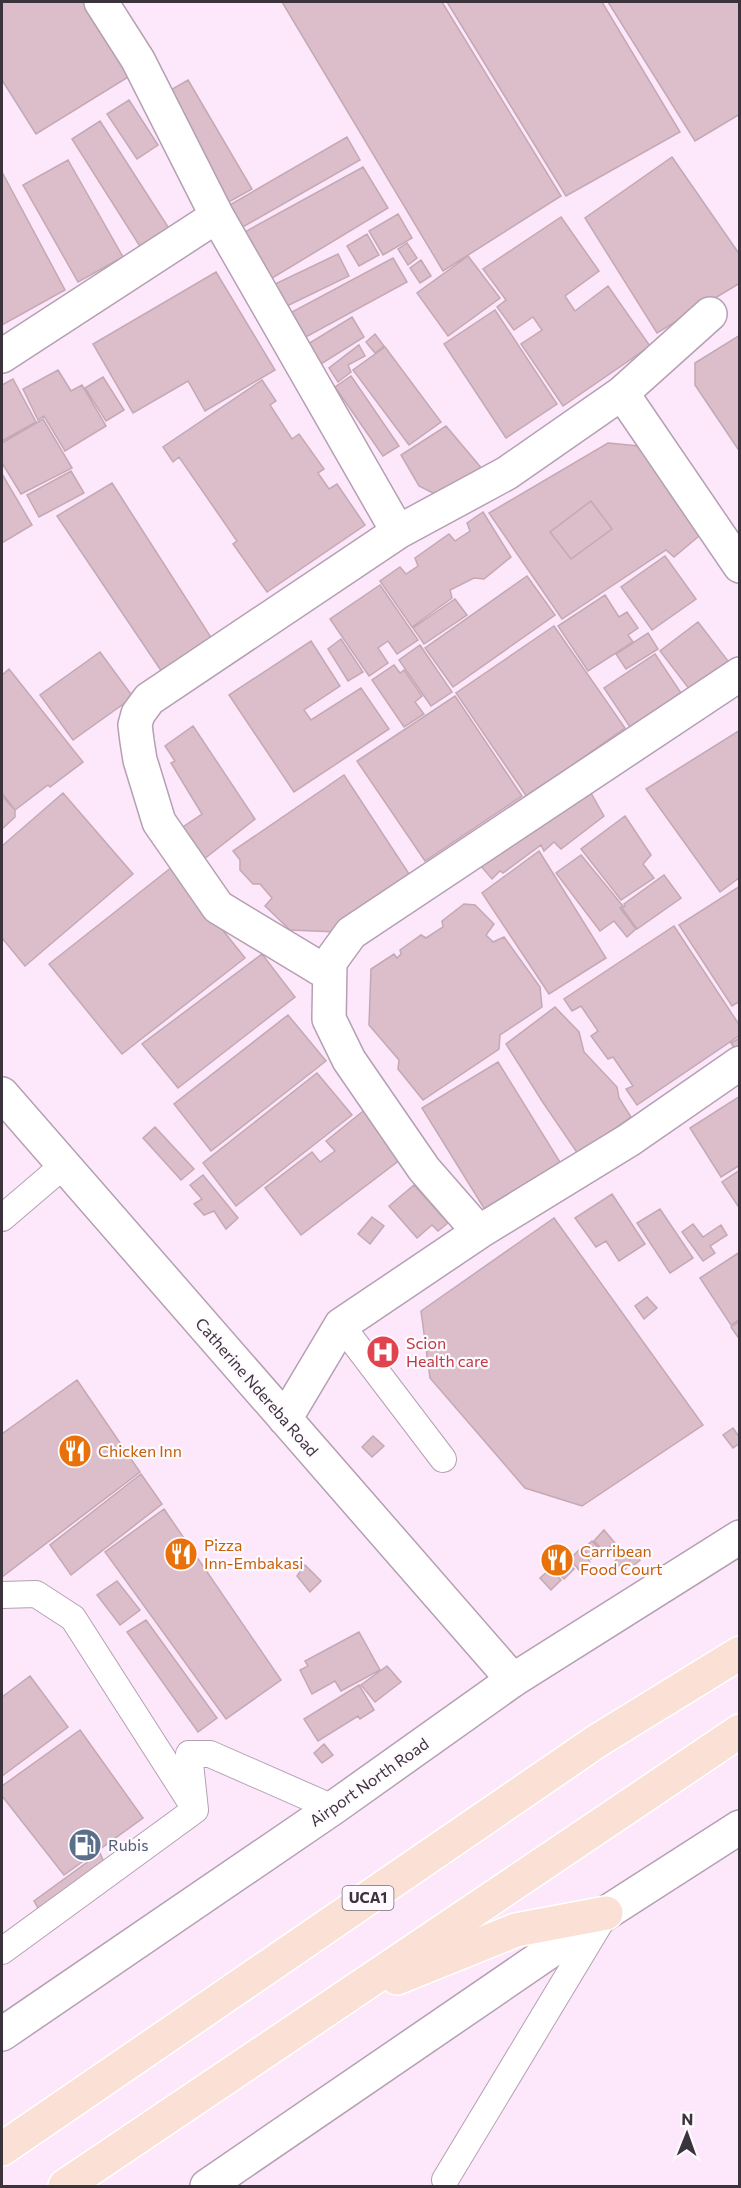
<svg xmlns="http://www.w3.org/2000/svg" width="741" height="2188" viewBox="0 0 741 2188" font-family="Commissioner,sans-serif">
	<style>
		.building { fill: #dbbeca; stroke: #c4a8b3; stroke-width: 1.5 }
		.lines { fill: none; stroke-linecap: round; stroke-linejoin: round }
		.service-casing { stroke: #b5a0b3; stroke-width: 28 }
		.minor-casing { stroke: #b5a0b3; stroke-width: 36 }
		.secondary-casing { stroke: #b5a0b3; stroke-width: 36 }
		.primary-casing { stroke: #fff; stroke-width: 36 }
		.service { stroke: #fff; stroke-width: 26 }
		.minor { stroke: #fff; stroke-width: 33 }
		.secondary { stroke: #fff; stroke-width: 33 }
		.primary { stroke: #fae0d5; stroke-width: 33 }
		.labels { text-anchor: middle; stroke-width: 4.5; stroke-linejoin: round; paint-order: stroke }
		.shield { fill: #fffaff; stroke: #766f76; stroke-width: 1.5 }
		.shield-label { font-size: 15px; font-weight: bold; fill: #3c343c }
		.health-label { font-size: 16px; fill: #be3a42; stroke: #fffaff; text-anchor: start }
		.street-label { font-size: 16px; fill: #3c343c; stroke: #fffaff }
		.food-label { font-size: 16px; fill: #c56008; stroke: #fffaff; text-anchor: start }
		.service-label { font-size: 16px; fill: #4e5e75; stroke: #fffaff; text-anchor: start }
	</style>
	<rect width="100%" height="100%" fill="#fde7fb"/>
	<path class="building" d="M2 2H86L133 74 36 134 2 80Z
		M282 2H442L561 196 443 271Z
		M447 2H602L680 132 566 196Z
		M608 2H740V114L695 141Z
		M188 80 252 189 227 203 162 95Z
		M129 100 158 145 137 159 107 114Z
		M100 121 170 230 141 248 72 139Z
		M347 137 360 160 241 228 228 206Z
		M672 157 740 255V283L657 333 585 218Z
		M68 160 123 257 78 282 23 185Z
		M363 167 388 208 269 280 243 233Z
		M2 172 65 290 2 325Z
		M398 214 412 238 383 255 369 231Z
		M561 217 599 271 565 296 575 311 608 286 650 346 563 406 521 344 542 330 533 317 514 330 497 307 506 300 483 269Z
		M367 234 379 255 359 266 347 246Z
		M407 243 417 258 408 265 398 249Z
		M338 254 349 276 287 306 275 284Z
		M468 256 500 298 448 336 417 293Z
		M393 258 407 282 304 338 292 312Z
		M421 260 431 276 420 283 410 268Z
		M216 272 275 370 205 411 188 381 133 413 93 344Z
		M495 310 557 404 506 438 444 344Z
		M352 317 364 337 321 364 308 344Z
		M375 334 384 346 375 353 366 342Z
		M740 335V452L695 385V363Z
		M359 345 365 356 348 365 351 372 338 382 329 368Z
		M385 347 441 422 409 445 353 370Z
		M58 370 71 391 82 385 106 426 65 451 44 416 38 420 23 389Z
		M351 376 399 446 383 456 335 387Z
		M103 377 124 410 106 421 85 388Z
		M13 379 36 422 2 441V385Z
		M262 380 276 401 270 405 292 439 299 434 324 469 318 473 329 489 337 484 365 525 267 592 233 544 237 541 179 457 173 462 163 447Z
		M43 419 72 468 21 494 2 463V443Z
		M446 426 483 470 447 500 419 486 401 455Z
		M608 443 639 446 705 531 674 557 666 550 562 619 489 513Z
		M71 471 84 493 39 517 27 495Z
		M2 474 32 525 2 543Z
		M112 483 214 642 164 675 57 516Z
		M591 501 612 529 571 559 550 532Z
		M483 512 511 557 484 579 474 578 450 590 452 598 412 627 380 581 400 567 406 574 418 566 415 558 449 534 455 541 470 531 467 523Z
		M665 556 696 599 652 630 621 587Z
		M527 576 555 615 453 687 425 648Z
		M380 585 418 640 397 654 388 641 378 648 388 663 369 676 330 619Z
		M605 595 619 617 627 612 638 628 628 635 633 642 588 671 558 626Z
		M455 599 467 615 424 644 413 628Z
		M698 622 728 661 690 690 660 651Z
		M554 626 625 728 527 797 456 693Z
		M648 633 658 649 626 669 616 654Z
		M341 639 363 672 348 681 328 649Z
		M311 641 340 686 304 710 311 720 361 688 389 729 294 792 229 695Z
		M420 645 452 692 431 706 399 660Z
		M100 652 133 697 73 740 40 695Z
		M655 654 681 693 630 727 604 688Z
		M394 665 400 673 404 670 422 696 415 702 424 714 404 727 372 680Z
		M9 669 83 762 50 787 48 785 15 810 2 793V675Z
		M455 696 522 796 425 861 357 761Z
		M193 726 255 819 199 863 174 833 202 814 171 763 175 761 165 746Z
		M740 730V877L720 892 646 789Z
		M344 775 415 883 337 932 290 930 265 906 272 898 260 884H253L240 870V860L233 851Z
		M587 786 604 816 561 849 554 842 544 851 541 845 503 873 500 871 492 879 479 864Z
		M63 793 133 874 25 966 2 938V846Z
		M2 796 15 810V817L2 829Z
		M625 816 651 855 643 864 654 878 621 900 581 849Z
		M539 851 606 958 549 994 482 893Z
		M581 855 623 906 620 908 636 929 627 937 614 921 600 931 556 873Z
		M172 867 245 958 122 1054 49 964Z
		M664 875 681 898 637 929 622 908 625 906 624 904Z
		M740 886V1001L732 1006 679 925Z
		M464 904 475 905 494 924 486 935 493 942 504 937 540 987 542 1007 500 1035 499 1049 423 1100 398 1069 399 1060 369 1025 371 969 394 954 397 958 401 954 400 950 421 935 426 938 443 927 442 921Z
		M674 926 740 1026V1035L637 1105 626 1089 633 1086 613 1057 608 1059 591 1036 598 1031 581 1006 572 1011 564 999Z
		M262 954 295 997 178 1088 142 1044Z
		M555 1007 579 1032 584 1052 617 1087 619 1098 631 1117 578 1154 542 1101 506 1044Z
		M288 1015 326 1061 211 1151 174 1104Z
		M740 1038V1054L739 1055 731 1043Z
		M498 1062 563 1167 487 1213 422 1108Z
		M317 1073 352 1115 236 1206 203 1163Z
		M740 1096V1165L721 1177 690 1128Z
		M367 1108 405 1156 301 1235 265 1188 312 1152 320 1162 335 1151 326 1141Z
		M155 1127 194 1169 181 1180 143 1138Z
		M740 1170V1209L722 1182Z
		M203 1175 238 1218 226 1229 214 1211 204 1215 194 1204 202 1199 190 1185Z
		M414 1185 448 1223 438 1231 432 1225 417 1238 389 1206Z
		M612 1194 645 1244 619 1261 606 1241 596 1247 575 1218Z
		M660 1209 693 1258 670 1273 637 1223Z
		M372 1217 384 1226 370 1244 358 1234Z
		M554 1218 703 1425 582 1506 525 1488 430 1378 421 1311Z
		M693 1224 703 1237 721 1225 727 1235 710 1246 715 1253 703 1261 682 1232Z
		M740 1252V1319L731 1325 700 1278Z
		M647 1297 657 1308 644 1319 635 1306Z
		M740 1321V1340L731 1327Z
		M77 1380 140 1472 2 1577V1434Z
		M733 1428 740 1438V1443L733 1448 723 1435Z
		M373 1436 384 1446 372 1457 362 1447Z
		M141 1474 162 1504 71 1575 50 1545Z
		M164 1509 281 1680 226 1719 105 1552Z
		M604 1530 615 1543 604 1551 594 1541Z
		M592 1541 602 1551 591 1559 583 1549Z
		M630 1548 632 1551 627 1556 630 1560 637 1555 640 1560 632 1567 630 1565 623 1571 615 1561Z
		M580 1549 590 1562 579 1570 570 1559Z
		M563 1559 574 1569 564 1579 553 1569Z
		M305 1565 321 1581 310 1592 297 1576Z
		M550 1569 561 1580 551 1590 540 1578Z
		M117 1581 140 1610 120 1625 97 1595Z
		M146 1620 217 1718 198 1732 127 1632Z
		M359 1632 380 1670 341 1691 335 1681 312 1694 300 1670 308 1666 305 1661Z
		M387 1666 401 1682 375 1702 361 1685Z
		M30 1676 68 1727 2 1776V1697Z
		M359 1685 374 1710 360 1719 358 1716 318 1741 304 1719Z
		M80 1730 143 1818 64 1875 2 1796V1786Z
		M324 1744 333 1755 322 1763 314 1753Z
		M100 1853 106 1867 42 1915 34 1901Z"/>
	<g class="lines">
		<defs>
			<path id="service" d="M2 1218 64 1165
				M341 1325 443 1459
				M2 1595 36 1594 73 1618 192 1804
				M2 1951 195 1810 189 1754H210L333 1808
				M445 2180 603 1918"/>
			<path id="minor" d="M217 216 398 532 507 473 622 393 740 566
				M2 356 217 216 138 60 101 2
				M622 393 710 314
				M329 974 218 907 159 822 140 760 137 741 135 725 138 714 149 699 398 532
				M2 1094 513 1680
				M479 1232 424 1169 349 1060 329 1019 330 962 351 933 740 674
				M285 1419 341 1325 479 1232 629 1140 740 1063"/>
			<path id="secondary" d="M2 2034 333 1808 513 1680 740 1537
				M207 2186 606 1913 740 1827"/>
			<path id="primary" d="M397 1978 516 1930 606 1913
				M2 2149 597 1741 740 1653
				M65 2186 740 1731"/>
		</defs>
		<use href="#service" class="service-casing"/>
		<use href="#minor" class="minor-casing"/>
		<use href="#secondary" class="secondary-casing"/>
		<use href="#primary" class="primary-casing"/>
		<use href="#service" class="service"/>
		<use href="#minor" class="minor"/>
		<use href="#secondary" class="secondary"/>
		<use href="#primary" class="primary"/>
	</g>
	<defs>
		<symbol id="hospital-disc" viewBox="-11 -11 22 22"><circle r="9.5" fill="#e0444e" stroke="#fffaff"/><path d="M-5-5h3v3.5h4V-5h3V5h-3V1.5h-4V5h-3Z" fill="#fff"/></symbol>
		<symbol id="restaurant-disc" viewBox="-11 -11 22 22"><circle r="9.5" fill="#e8710a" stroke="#fffaff"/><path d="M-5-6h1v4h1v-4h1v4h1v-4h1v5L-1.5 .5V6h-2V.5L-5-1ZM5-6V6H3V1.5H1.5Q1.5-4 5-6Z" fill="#fff"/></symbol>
		<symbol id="fuel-disc" viewBox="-11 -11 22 22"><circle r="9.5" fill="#5c6f8a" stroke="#fffaff"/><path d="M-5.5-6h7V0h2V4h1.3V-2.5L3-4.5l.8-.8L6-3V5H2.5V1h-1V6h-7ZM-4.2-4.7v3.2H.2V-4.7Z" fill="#fff"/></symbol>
	</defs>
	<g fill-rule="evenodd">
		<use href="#hospital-disc" x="364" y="1333" width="38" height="38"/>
		<use href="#restaurant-disc" x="56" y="1432" width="38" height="38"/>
		<use href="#restaurant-disc" x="162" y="1535" width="38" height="38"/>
		<use href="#restaurant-disc" x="538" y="1541" width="38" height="38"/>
		<use href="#fuel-disc" x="66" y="1826" width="38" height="38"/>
	</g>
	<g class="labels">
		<rect class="shield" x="342.5" y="1886" width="51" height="24" rx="4.5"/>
		<g class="shield-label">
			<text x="368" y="1903">UCA1</text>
		</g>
		<g class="health-label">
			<text x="406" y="1349">Scion<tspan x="406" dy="18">Health care</tspan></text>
		</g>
		<g class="street-label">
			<text transform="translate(257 1387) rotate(49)" y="6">Catherine Ndereba Road</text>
			<text transform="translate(369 1782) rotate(-35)" y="6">Airport North Road</text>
		</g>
		<g class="food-label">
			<text x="98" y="1457">Chicken Inn</text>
			<text x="204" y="1551">Pizza<tspan x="204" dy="18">Inn-Embakasi</tspan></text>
			<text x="580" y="1557">Carribean<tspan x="580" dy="18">Food Court</tspan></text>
		</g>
		<g class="service-label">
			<text x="108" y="1851">Rubis</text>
		</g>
	</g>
	<rect width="741" height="2188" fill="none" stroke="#3c343c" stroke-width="6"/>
	<g transform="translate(687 2134) rotate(1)" stroke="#fffaff" stroke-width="4.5" paint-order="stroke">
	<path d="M0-4.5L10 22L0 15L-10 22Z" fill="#3c343c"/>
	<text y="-9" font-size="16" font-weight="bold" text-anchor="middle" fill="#3c343c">N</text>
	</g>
</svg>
